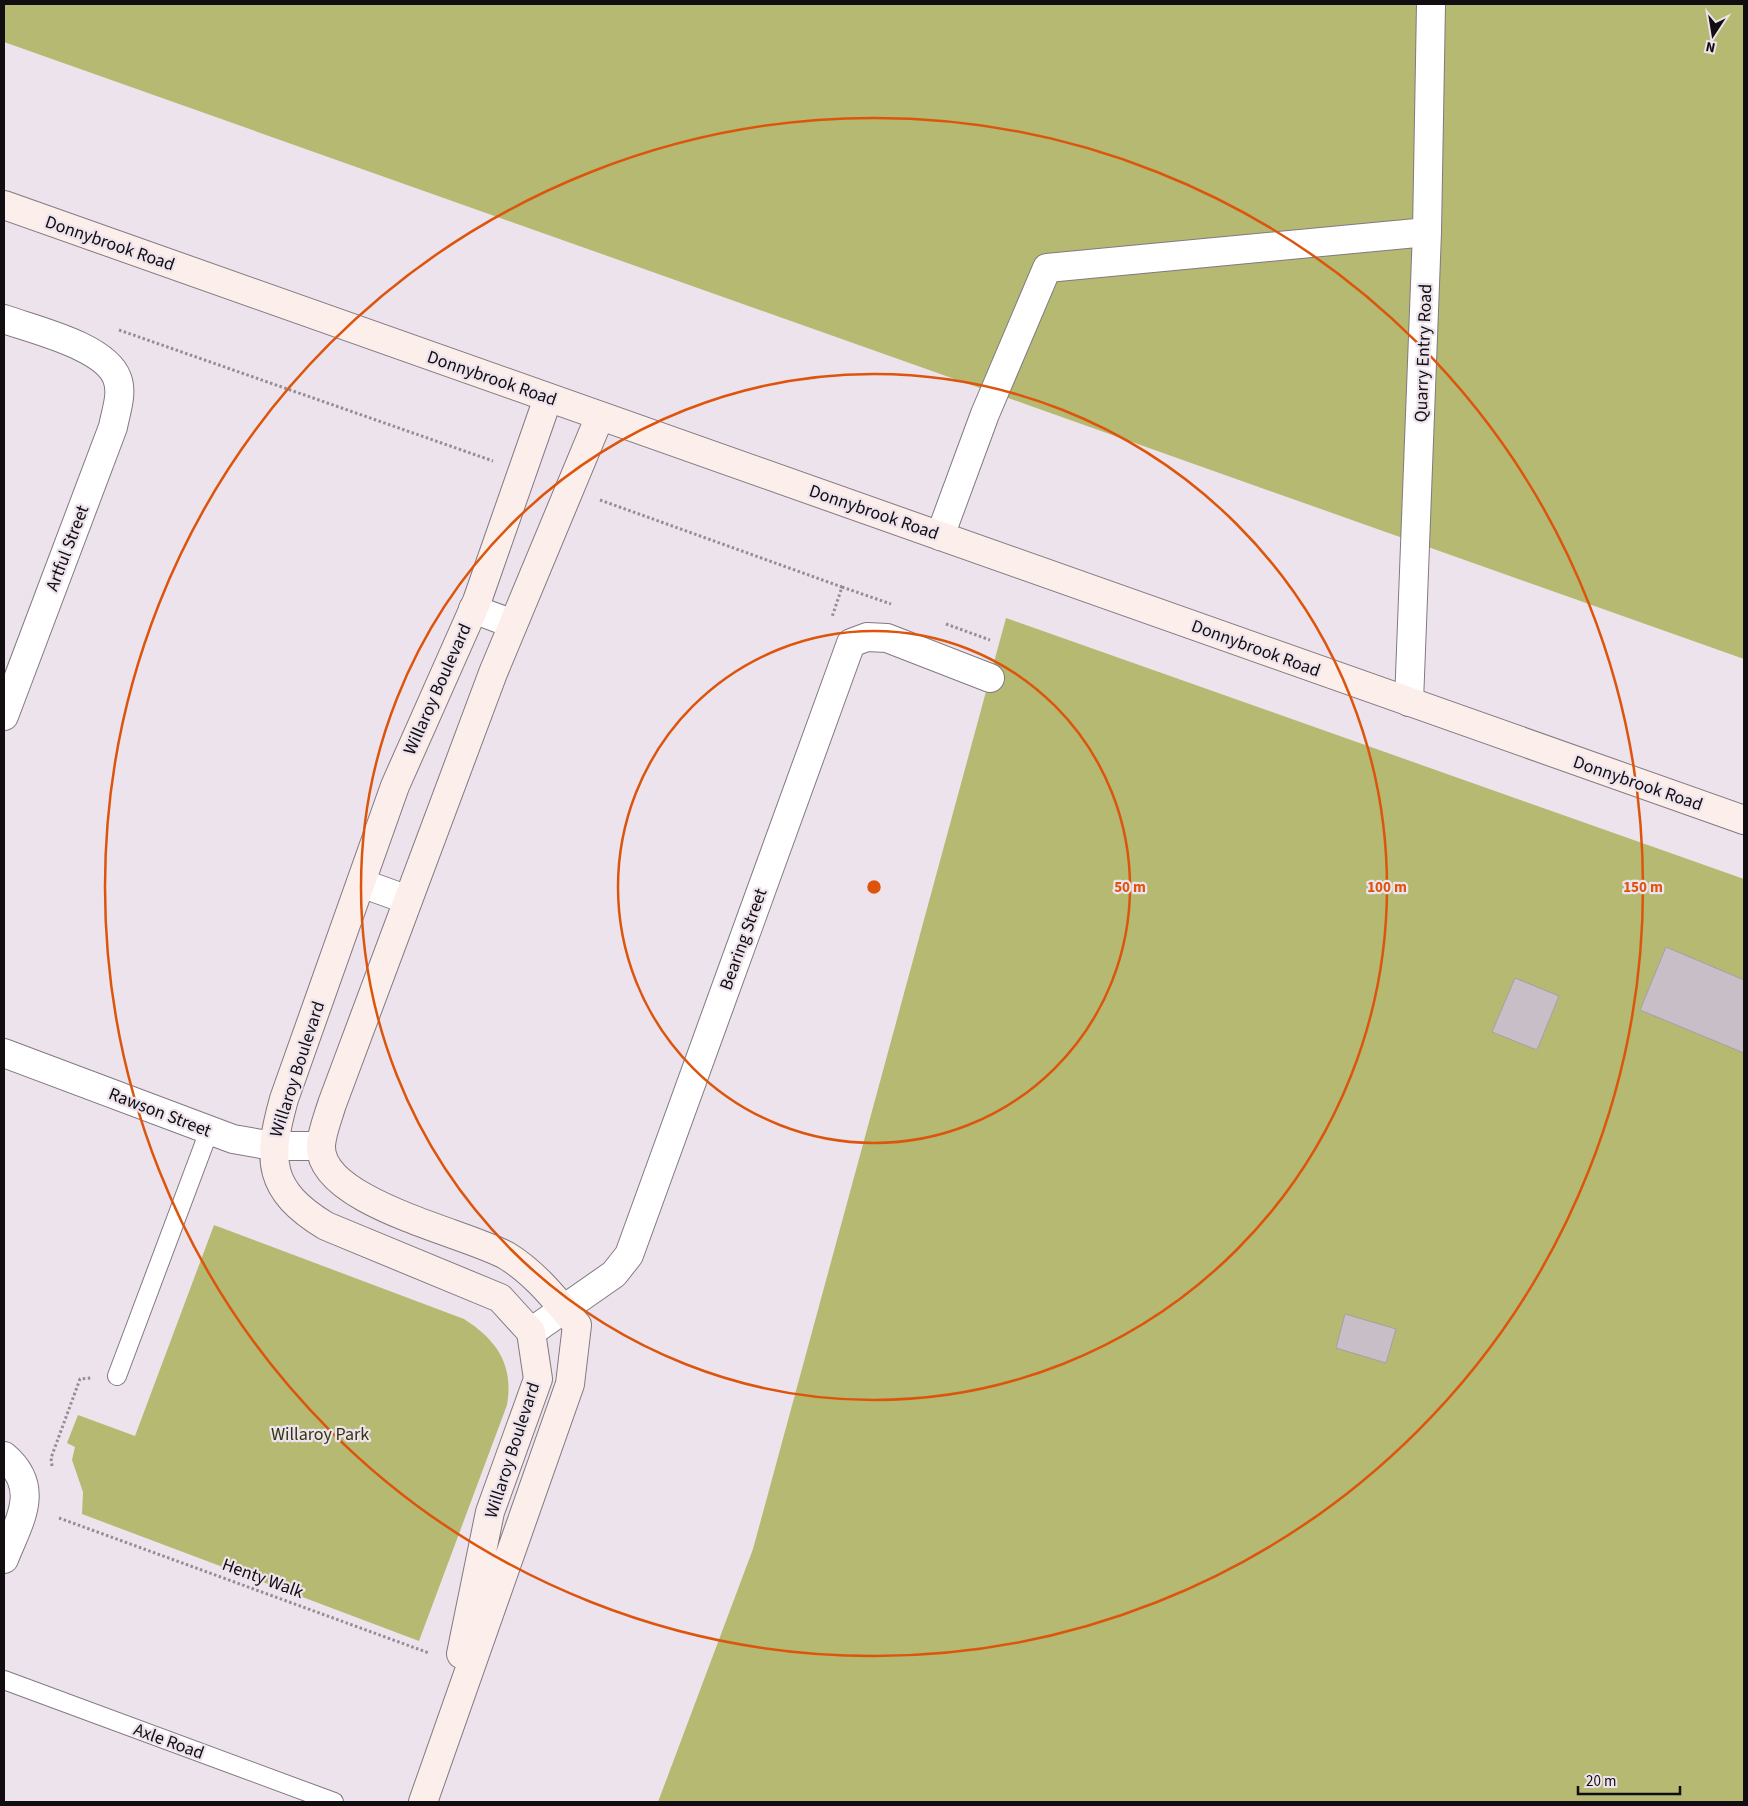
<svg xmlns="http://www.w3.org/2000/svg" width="1748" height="1806" viewBox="0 0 1748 1806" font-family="'Source Sans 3',sans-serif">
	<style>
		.green { fill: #b5b972 }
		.building { fill: #c8bec7; stroke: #a79ea6 }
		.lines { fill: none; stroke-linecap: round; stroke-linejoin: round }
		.lane-casing { stroke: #827981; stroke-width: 20 }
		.street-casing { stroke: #827981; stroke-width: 30 }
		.secondary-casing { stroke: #827981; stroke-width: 30 }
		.path { stroke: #948d93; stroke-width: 3; stroke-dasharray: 2.5 2.5; stroke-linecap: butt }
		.lane { stroke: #fff; stroke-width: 18 }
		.street { stroke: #fff; stroke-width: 28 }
		.secondary { stroke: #fceeea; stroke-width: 28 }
		.ring { fill: none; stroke: #dd550c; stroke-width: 2.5 }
		.labels { text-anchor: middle; stroke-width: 4.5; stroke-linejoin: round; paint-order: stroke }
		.street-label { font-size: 18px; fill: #110d10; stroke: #ede3ec }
		.park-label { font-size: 18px; fill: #333511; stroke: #ede3ec }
		.centre { fill: #dd550c; stroke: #ede3ec; stroke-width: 2.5 }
		.ring-label { font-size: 15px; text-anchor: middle; font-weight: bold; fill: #dd550c; stroke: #ede3ec; stroke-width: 4.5; stroke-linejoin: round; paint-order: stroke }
	</style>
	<rect width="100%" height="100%" fill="#ede3ec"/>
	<path class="green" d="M4 4H1744V659L4 42Z
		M1006 618 1744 879V1802H658L753 1549Z
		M214 1225 464 1319C497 1340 514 1365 507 1405L419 1641 82 1514 83 1492 72 1460 75 1447 67 1443 78 1415 135 1436Z"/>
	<path class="building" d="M1666 947 1744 980V1053L1640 1010Z
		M1515 978 1559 996 1537 1050 1492 1032Z
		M1345 1314 1396 1329 1386 1363 1336 1348Z"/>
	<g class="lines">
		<defs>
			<path id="lane" d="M117 1376 209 1131
				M4 1680 334 1802"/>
			<path id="street" d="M4 319C34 330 105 346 117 378 123 393 116 411 113 427L4 716
				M940 536 985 414 1047 268 1427 232
				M473 609 513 624
				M1409 702 1427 232 1431 4
				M361 883 408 900
				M4 1053 233 1139 273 1146H321
				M531 1332 614 1274 629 1255 851 643 867 637 887 638 990 678
				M4 1456C42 1488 19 1521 4 1559"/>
			<path id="secondary" d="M4 205 1744 820
				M461 1654 490 1512 538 1379 531 1332 500 1298 326 1226C267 1190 267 1160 284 1099L395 786 477 601 548 398
				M423 1802 570 1384 577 1325C556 1300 535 1273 507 1256 468 1233 318 1203 321 1145 322 1132 328 1117 332 1104L493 673 600 416"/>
		</defs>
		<use href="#lane" class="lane-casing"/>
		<use href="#street" class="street-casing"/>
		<use href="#secondary" class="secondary-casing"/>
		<path class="path" d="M119 330 493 461
			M600 500 842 587 832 617
			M842 587 891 604
			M946 624 990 640
			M52 1466 51 1458 80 1379 91 1378
			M59 1518 429 1653"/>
		<use href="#lane" class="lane"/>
		<use href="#street" class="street"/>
		<use href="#secondary" class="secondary"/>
	</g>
	<g class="ring">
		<circle cx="874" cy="887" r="256"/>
		<circle cx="874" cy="887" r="513"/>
		<circle cx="874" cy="887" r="769"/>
	</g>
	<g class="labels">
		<g class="street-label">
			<text transform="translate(110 243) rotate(19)" y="6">Donnybrook Road</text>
			<text transform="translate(1423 353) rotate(-88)" y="6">Quarry Entry Road</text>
			<text transform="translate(492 378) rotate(19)" y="6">Donnybrook Road</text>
			<text transform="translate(874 512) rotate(19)" y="6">Donnybrook Road</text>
			<text transform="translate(67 548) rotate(-69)" y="6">Artful Street</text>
			<text transform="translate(1256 648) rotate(20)" y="6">Donnybrook Road</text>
			<text transform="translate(437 689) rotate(-66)" y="6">Willaroy Boulevard</text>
			<text transform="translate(1638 783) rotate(19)" y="6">Donnybrook Road</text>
			<text transform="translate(743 939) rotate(-70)" y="6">Bearing Street</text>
			<text transform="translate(297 1069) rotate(-72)" y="6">Willaroy Boulevard</text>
			<text transform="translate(160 1112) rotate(21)" y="6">Rawson Street</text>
			<text transform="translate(512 1450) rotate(-72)" y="6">Willaroy Boulevard</text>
			<text transform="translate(263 1578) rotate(20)" y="6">Henty Walk</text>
			<text transform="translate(169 1741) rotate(20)" y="6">Axle Road</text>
		</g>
		<g class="park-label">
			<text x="320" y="1440">Willaroy Park</text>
		</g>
	</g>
	<circle cx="874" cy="887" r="8" class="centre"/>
	<g class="ring-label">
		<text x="1130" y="892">50 m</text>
		<text x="1387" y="892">100 m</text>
		<text x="1643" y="892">150 m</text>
	</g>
	<rect width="1748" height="1806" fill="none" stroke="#110d10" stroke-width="10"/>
	<g transform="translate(1713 35) rotate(192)" stroke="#ede3ec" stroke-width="4" paint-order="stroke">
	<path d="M0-4L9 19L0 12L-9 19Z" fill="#110d10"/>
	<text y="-8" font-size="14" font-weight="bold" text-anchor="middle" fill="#110d10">N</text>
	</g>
	<path d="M1578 1786v8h102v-8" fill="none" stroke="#110d10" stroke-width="2.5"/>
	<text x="1586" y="1786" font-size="15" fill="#110d10" stroke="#ede3ec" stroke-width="4" paint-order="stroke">20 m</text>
</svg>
